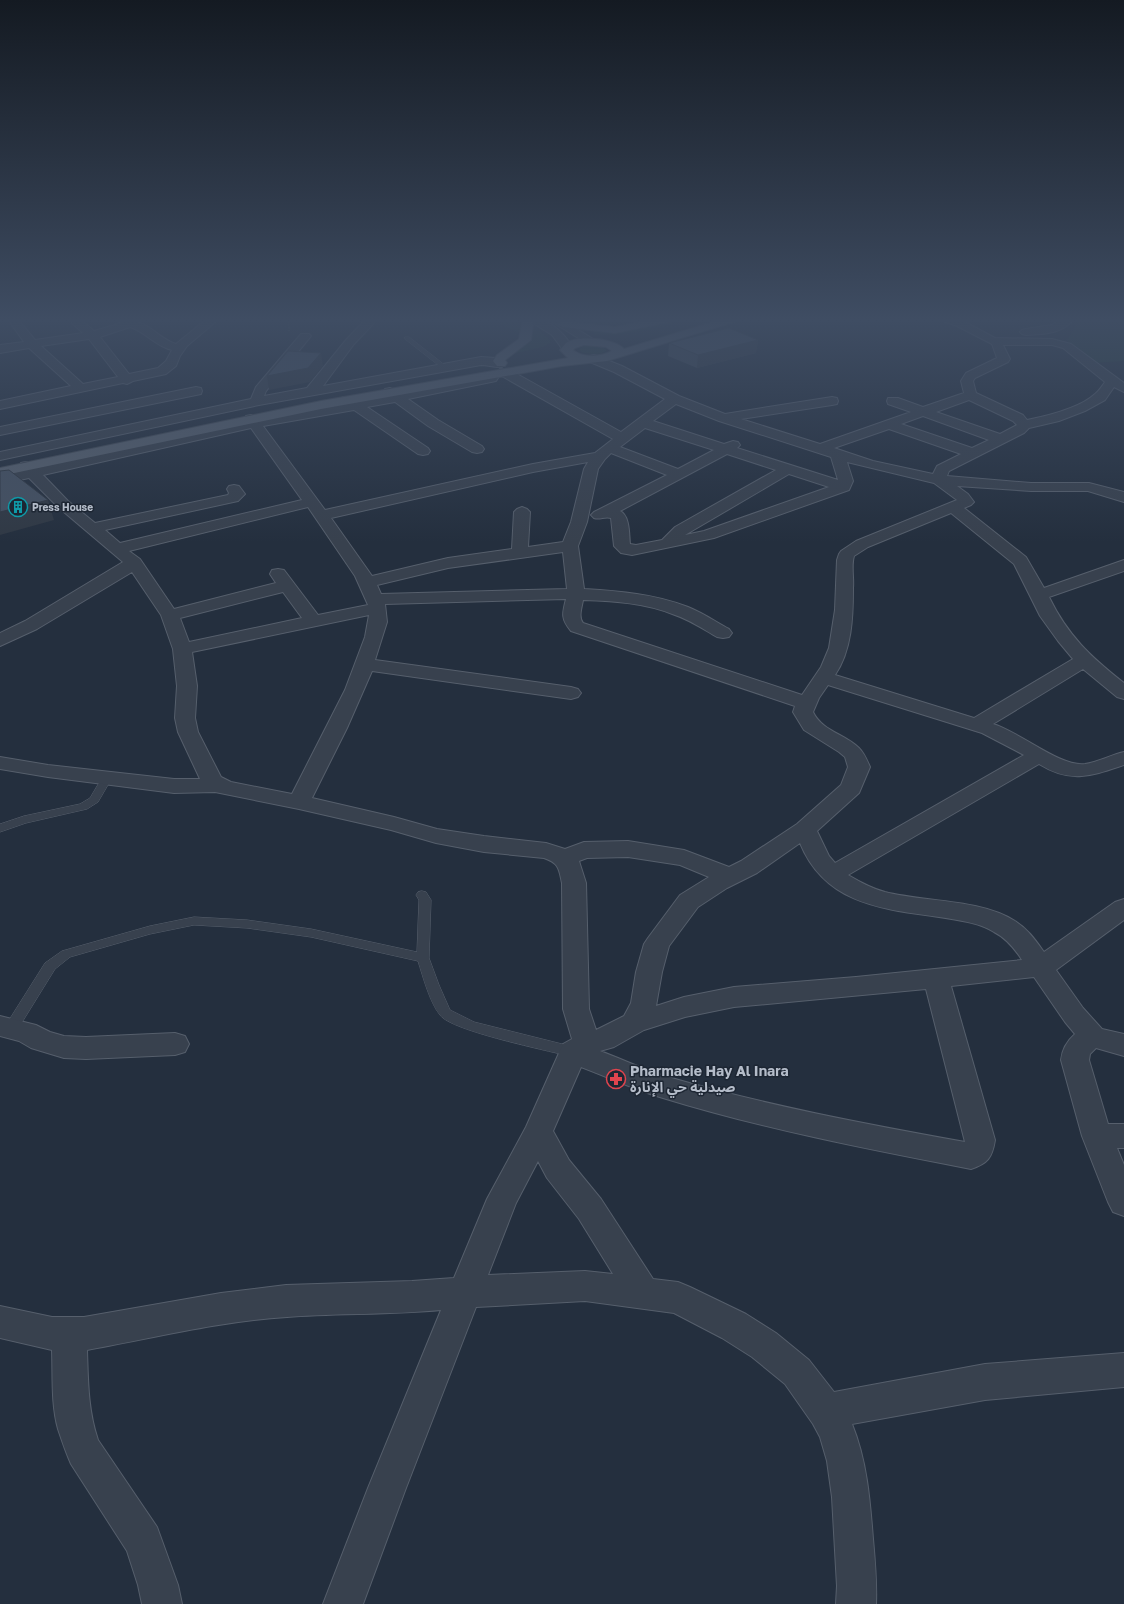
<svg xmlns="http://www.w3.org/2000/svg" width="1124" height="1604" viewBox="0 0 1124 1604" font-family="'Golos Text','Noto Sans Arabic',sans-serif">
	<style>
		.green { fill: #263c3f }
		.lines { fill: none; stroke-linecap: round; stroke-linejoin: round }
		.service-casing { stroke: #565f6c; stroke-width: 1 }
		.minor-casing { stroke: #565f6c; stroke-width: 2 }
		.tertiary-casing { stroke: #565f6c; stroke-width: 2 }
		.primary-casing { stroke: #414a57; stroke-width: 2 }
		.path { stroke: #44595c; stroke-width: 1.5; stroke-dasharray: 1.5 1.5; stroke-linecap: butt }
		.service { fill: #38414e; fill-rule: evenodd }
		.minor { fill: #38414e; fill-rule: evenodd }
		.tertiary { fill: #38414e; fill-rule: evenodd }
		.primary { fill: #56606e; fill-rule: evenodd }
		.wall { fill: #3b4654 }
		.shaded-wall { fill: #303945 }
		.building { fill: #455162; stroke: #303945 }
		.labels { text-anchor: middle; stroke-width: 3; stroke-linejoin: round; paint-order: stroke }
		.far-poi-label { font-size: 10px; font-weight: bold; fill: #b4bcc9; stroke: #1d2633; text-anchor: start }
		.near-poi-label { font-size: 14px; font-weight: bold; fill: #b4bcc9; stroke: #1d2633; text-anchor: start }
	</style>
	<rect width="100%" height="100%" fill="#242f3e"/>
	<path class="green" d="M494 318C508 318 521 314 520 333L506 327Z
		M572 318H649C624 323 595 333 572 318Z
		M682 318H691C671 325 611 340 592 333L594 331 628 330Z
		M1080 318H1124V361L1092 363 1067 340Z
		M533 328 537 329 550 340V343L543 347 511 354Z
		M586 345 600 346 607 350C600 356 589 354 581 352L579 349Z"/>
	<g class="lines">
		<defs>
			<path id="service" d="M405 337H409L446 366V368H442L405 339Z
				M107 775 112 778 98 802 87 809 26 823 0 832V824L24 816 80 804 90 798 103 776Z
				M422 891 426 892 431 900 429 958 439 985 450 1010 474 1022 578 1048 580 1052 578 1056 573 1057C550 1051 451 1031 440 1015 430 1003 423 977 418 961L311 937 247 928 194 925 150 934 70 957 55 969 16 1032 11 1033 6 1032 4 1028 45 963 62 951 150 926 194 917 247 920 311 929 417 952 419 900 416 895 418 892Z"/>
			<path id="minor" d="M7 318H17L35 340 83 333 73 324 69 318H79L94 331 115 325 130 318H142L138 322C153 327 162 340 176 344L208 318H220L187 346 180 356 176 366 166 374 133 381 127 384 123 383 0 409V401L71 386 29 348 0 353V345L24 342ZM130 327C146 332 155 346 172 350L166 361 158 368 129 374 100 337ZM89 339 118 377 83 384 41 346Z
				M364 318H377L378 319 354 344 323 386 481 357 496 358 504 364 502 367C495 368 488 365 481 365L259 405 0 460V452L251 399 256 387 301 334H309L311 336 266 391 264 396 307 388 346 340 365 320Z
				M939 318H953L965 322 995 338 1052 339 1071 344 1124 383V392L1114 387 1105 400 1085 411 1059 421 1029 428 1024 433 949 471 947 476 1031 483H1089L1124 492V502L1088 491H1031L957 486 968 494 974 502 971 505 964 508 1026 557 1044 588 1124 560V571L1049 597C1068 636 1091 657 1124 683V699L1117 697 1083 669 993 724C1020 732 1060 767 1085 764 1098 762 1111 755 1124 752V765C1091 776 1071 784 1039 764L848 875C860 882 871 888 885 892 924 902 981 899 1015 921 1028 929 1036 941 1044 952L1115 902 1124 899V920L1056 970 1083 1008 1102 1029 1124 1034V1056L1096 1048 1090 1054 1089 1060 1108 1124H1124V1148H1117L1124 1165V1216L1113 1212 1108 1202 1082 1136 1061 1060C1062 1050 1067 1041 1075 1034L1065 1022 1034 977 951 986 995 1140C992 1158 988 1163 971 1169 867 1149 764 1129 663 1098 635 1090 608 1077 581 1067L553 1131 569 1160 601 1199 653 1279 678 1282 690 1287 746 1314 776 1333 809 1360 834 1392 985 1364 1124 1353V1387L985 1400 852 1424C867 1461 870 1500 873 1539 875 1561 877 1582 876 1604H836L837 1586 832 1497 827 1461 820 1437 813 1424 785 1384 752 1357 722 1338 674 1313 585 1301 476 1307 406 1488 363 1604H323L368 1488 441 1310C390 1315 338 1313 287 1317 220 1321 153 1338 87 1350 88 1381 88 1411 98 1440L157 1527 178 1585 182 1604H142L138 1585 127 1551 71 1464C66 1453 62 1441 58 1429 51 1404 53 1376 52 1350L0 1338V1306L52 1317H84L221 1293 286 1285 412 1281 454 1278 487 1199 526 1127 563 1044 572 1039 563 1009 562 883C559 869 559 863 544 858L484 852 436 843 391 830 299 809 215 792 174 793 48 777 0 769V757L48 765 174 779H200L178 732 175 718 177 686 173 649 161 615 132 572 37 629 0 646V633L25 621 123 562 58 507 29 478 0 484V476L22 471 19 466 21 463C28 461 31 463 36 468L246 421 244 419 246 416 251 415 257 418 334 406 345 404 342 400 343 397H353L358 401 387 395 384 392 385 389 390 388 400 393 492 374 496 375 498 378 496 381 408 399 438 420 482 446 484 449 482 452 477 453 472 452 428 426 395 402 367 407 428 448 430 451 428 454 423 455 418 454 354 410 263 426 325 510 533 464 595 453 613 439 500 375 498 372 500 369H508L621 432 665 399 614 372 590 362 588 359 590 356 594 355 622 366 679 396 725 414 832 397 837 398 838 401 837 404 832 405 741 419 820 444 911 412 888 404 887 401 888 398H898L923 407 964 393 961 381 966 373 997 358 992 344 957 326 940 320ZM1003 345H1052L1063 348 1105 382C1102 386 1099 391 1095 394 1080 408 1047 416 1027 420L1023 415 976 393 973 381 975 378 1008 362 1010 359ZM969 400 1013 421 1017 425 1000 434 936 412ZM676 404 719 421 831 457 838 480 737 448 740 445 738 442 733 441 724 444 653 421ZM923 416 989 440 972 448 901 424ZM251 428 302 500 120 543 105 530 238 501 245 494 239 486 234 485 229 486 227 489 229 493 228 495 95 523 68 501 43 475ZM645 428 714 450 678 469 620 447ZM889 429 961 454 937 466 933 474 873 461 834 448ZM611 453 667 475 594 512 591 515 594 518C600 520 605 516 611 518L614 546 621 553 632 555 714 538 849 490 853 481 847 462 934 483 957 500 856 541 841 551 839 554 837 560 835 610 829 648 821 667 802 695 583 623C578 617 582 607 583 600 614 601 646 603 675 615 690 620 703 629 717 637L723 638 729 637 732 633 729 629C716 622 703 613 688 607 655 594 619 591 584 589L578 546 587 522 598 469 605 459ZM727 454 776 470 675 527 662 540 636 545 630 544C629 534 630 516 620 511ZM588 462 584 469 571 522 563 542 528 547 530 512 527 509 522 507 517 509 514 512 512 549 448 558 372 576 331 518 533 472ZM789 474 829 487 704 531 685 535ZM308 507 355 576 368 605 318 615 284 570 278 569 272 570 270 574 276 583 174 609 140 559 129 551ZM951 513 1014 564 1040 616 1058 641 1073 659 974 718 835 675C852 650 853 617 853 588 854 578 851 566 854 556L868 547ZM563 552 567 589 381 594 377 585 448 568ZM283 592 302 618 189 642 180 618ZM566 599C562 614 561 619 571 631L795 706 793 712 804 730 839 752 845 757 848 767 841 785 797 824 741 861 729 867 684 850 628 841 584 842 565 849 546 843 484 836 437 829 394 817 312 798 347 728 372 671 571 699 578 697 581 693 578 689 571 687 375 660 387 622 385 604ZM369 615 365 637 345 690 292 794 231 782 221 777 198 732 195 718 197 686 192 652ZM828 685 982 733 1024 755 835 863 829 856 817 831 859 793 870 767C867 760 864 753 859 748 845 734 822 731 813 712L819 698ZM800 843C825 904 882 909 939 917 957 920 978 922 994 932 1006 938 1015 949 1022 960L856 977 734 987 684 997 656 1006 662 972 669 946 698 907 727 888 757 873ZM628 857 680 865 709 877 680 895 648 938 644 944 636 972 631 1003 624 1016 596 1030 589 1009 586 883 579 861 587 858ZM926 989 965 1142C865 1124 765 1105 668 1077 645 1070 622 1059 600 1051L614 1047 644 1030 685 1017 734 1007ZM538 1161 547 1178 579 1219 613 1274 585 1271 488 1275 516 1203Z
				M1063 318H1075C1063 334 1044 334 1026 335L1022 334 1020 332 1022 330 1026 329 1052 325Z
				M196 387 201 388 202 391 201 394 0 435V427Z
				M0 1016 36 1025 50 1032 64 1036 86 1037 175 1033 185 1036 189 1044 185 1052 175 1055 86 1059 64 1058 31 1048 19 1041 0 1036Z"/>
			<path id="tertiary" d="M525 318C546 315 563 331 573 348L571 350H563L552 335Z
				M546 318H559L598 342 596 344H588Z"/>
			<path id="primary" d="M523 318H534L531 340 505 360 507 363 505 366H497L493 361 497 355 519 339Z
				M659 318H679L673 321 615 333 563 327 557 324 563 321 615 327Z
				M726 318H742L740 320 607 361 562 366 321 409 0 476V468L321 401 568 358 560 350C562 348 564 345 566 343 578 335 614 338 624 349ZM584 345 606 347 612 351C601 357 583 358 573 350L575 348Z"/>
		</defs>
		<use href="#service" class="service-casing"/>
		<use href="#minor" class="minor-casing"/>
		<use href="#tertiary" class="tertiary-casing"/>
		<use href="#primary" class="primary-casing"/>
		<path class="path" d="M289 318V331"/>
		<use href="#service" class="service"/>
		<use href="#minor" class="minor"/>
		<use href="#tertiary" class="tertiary"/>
		<use href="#primary" class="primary"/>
	</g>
	<path class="wall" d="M758 340 756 353 697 368 668 356 669 343Z"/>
	<path class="shaded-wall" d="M758 340 756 353 697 368 698 355Z
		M321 353 323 366 310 382 269 390 267 376Z
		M48 500 54 520 0 535V512Z"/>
	<path class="building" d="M729 328 758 340 698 355 669 343Z
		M288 351 321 353 308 368 267 376Z
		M9 470 48 500 0 512V471Z"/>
	<linearGradient id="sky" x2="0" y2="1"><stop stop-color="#141a22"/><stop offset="0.59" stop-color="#3f4d63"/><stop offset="1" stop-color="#3f4d63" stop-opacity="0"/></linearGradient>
	<rect width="1124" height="542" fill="url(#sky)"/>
	<defs>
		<symbol id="building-ring" viewBox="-11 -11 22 22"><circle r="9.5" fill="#1d2633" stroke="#0f9aa8" stroke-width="1.5"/><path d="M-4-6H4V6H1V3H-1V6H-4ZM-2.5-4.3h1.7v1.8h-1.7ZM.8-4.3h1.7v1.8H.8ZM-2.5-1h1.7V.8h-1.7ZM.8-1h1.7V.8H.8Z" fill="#0f9aa8"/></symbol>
		<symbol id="pharmacy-ring" viewBox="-11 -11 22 22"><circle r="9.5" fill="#1d2633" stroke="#e0444e" stroke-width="1.5"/><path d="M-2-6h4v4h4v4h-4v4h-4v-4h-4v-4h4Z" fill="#e0444e"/></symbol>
	</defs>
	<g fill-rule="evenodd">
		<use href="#building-ring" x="7" y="496" width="22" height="22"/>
		<use href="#pharmacy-ring" x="605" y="1068" width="22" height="22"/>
	</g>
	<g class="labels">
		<g class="far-poi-label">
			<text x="32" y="511">Press House</text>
		</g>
		<g class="near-poi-label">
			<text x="630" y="1076">Pharmacie Hay Al Inara<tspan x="630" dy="16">صيدلية حي الإنارة</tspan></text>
		</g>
	</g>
</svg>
